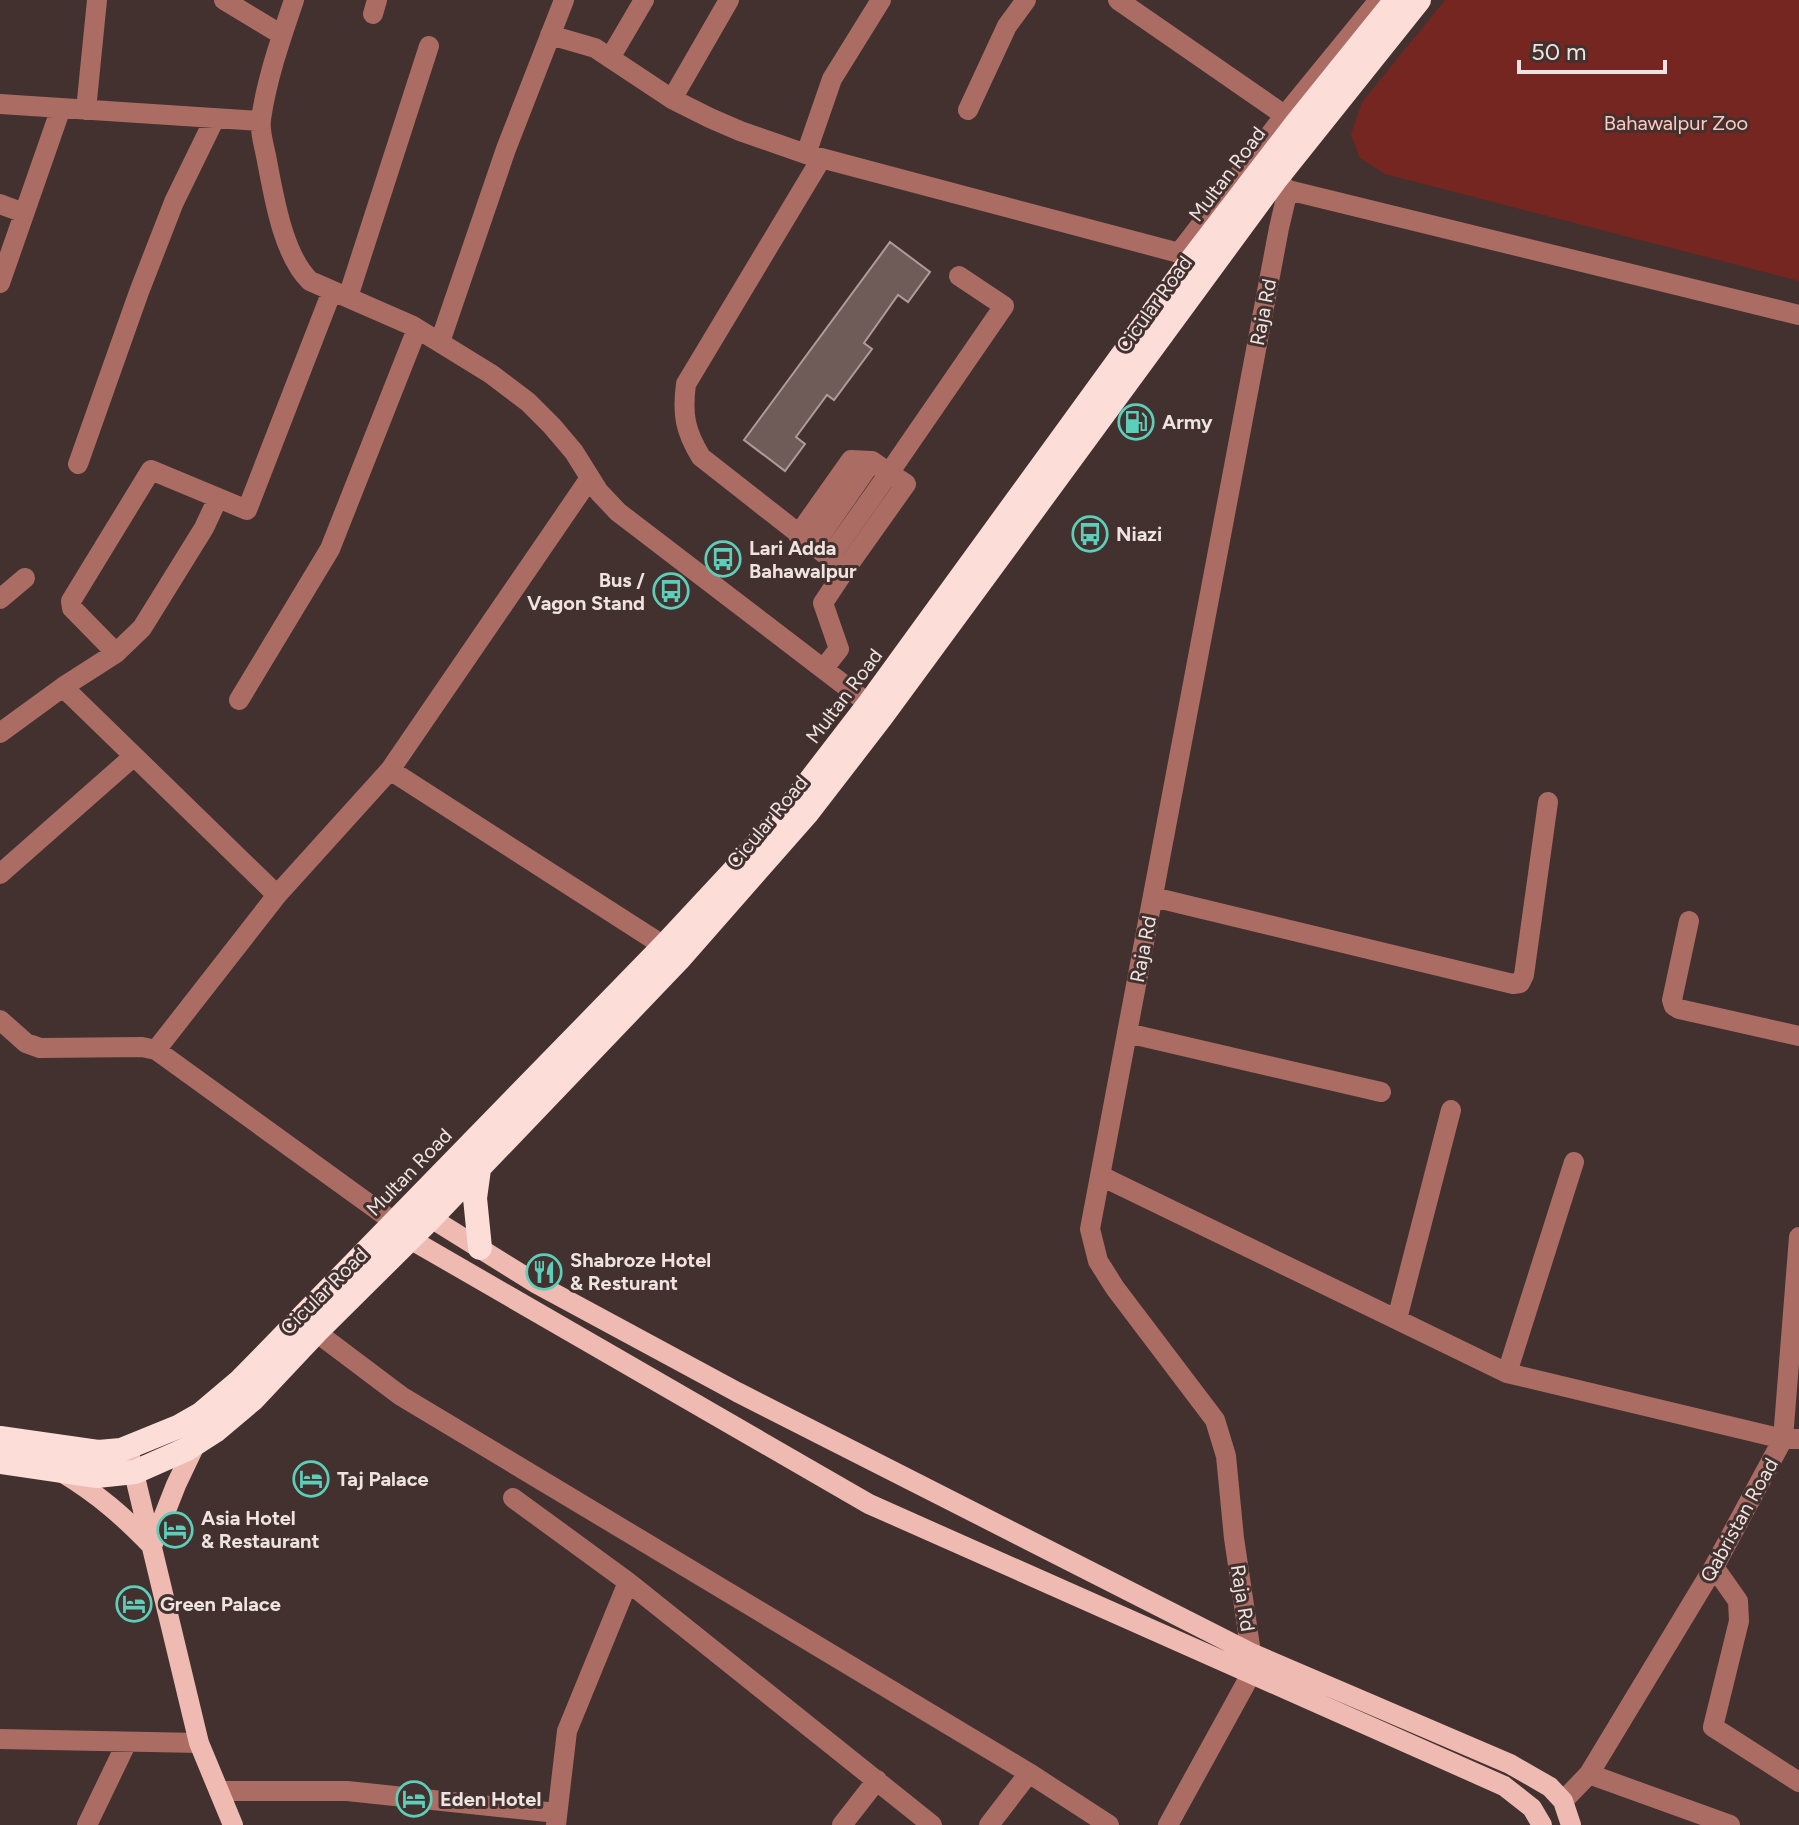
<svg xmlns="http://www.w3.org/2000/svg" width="1799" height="1825" viewBox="0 0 1799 1825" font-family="Figtree,sans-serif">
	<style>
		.green { fill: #752620 }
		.building { fill: #6f5c59; stroke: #b09b98; stroke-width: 2 }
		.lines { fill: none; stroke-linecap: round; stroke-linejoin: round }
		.minor { stroke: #ab6c64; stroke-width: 20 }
		.major { stroke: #eebab2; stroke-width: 20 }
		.highway { stroke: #fdddd8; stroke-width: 24 }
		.labels { text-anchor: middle; stroke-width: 6; stroke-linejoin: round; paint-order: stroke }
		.park-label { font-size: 20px; fill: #fdc9c1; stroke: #42312e }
		.street-label { font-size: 20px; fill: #eee3e1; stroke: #42312e }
		.poi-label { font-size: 20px; font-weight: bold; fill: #eee3e1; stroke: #42312e; text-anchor: start }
	</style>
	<rect width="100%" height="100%" fill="#42312e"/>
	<path class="green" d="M1445 0H1799V281L1385 174 1360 158 1351 134 1362 102Z"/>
	<path class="building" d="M890 242 930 272 908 302 898 295 864 343 872 349 834 400 827 395 796 437 805 444 785 471 744 440Z"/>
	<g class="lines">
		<path class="minor" d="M224 0 282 35
			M294 0C281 38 267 78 261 119 259 132 265 148 267 161 274 197 283 255 310 281L413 326 491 374 528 402 552 426 574 452 599 492 618 512 869 704
			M1118 0 1293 121
			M373 14 377 0
			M550 35 595 48 672 99 710 118 740 131 806 154 1179 253 1200 269
			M610 58 644 0
			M672 99 729 0
			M0 104 261 121
			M86 110 97 0
			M968 110 1007 26 1026 0
			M806 154 832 79 881 0
			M821 159 686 384C682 414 685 431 701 457L845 570 823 603 839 649 824 668
			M1278 181 1288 190 1799 315
			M0 204 24 213
			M1179 253 1285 115 1379 0
			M0 283 61 108
			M348 297 429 46
			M440 342 506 149 564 0
			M78 464 139 292 174 202 215 118
			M798 535 851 460 872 461 889 473 1004 306 959 276
			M813 546 872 461
			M829 558 889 473 906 484 845 570
			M0 599 25 578
			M116 653 72 608 71 601 151 470 247 510 332 291
			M63 687 277 895
			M239 700 330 549 417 329
			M0 733 63 687 116 653 142 628 204 528 218 498
			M390 770 664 946
			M0 874 134 756
			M1153 897 1513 984 1520 983 1524 975 1548 802
			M1689 921 1672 1000 1674 1006 1679 1009 1799 1036
			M0 1020 26 1043 40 1048 142 1047 156 1050 394 1222
			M1127 1033 1381 1092
			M156 1050 277 895 390 770 590 478
			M1101 1176 1507 1373 1783 1439H1799
			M1397 1319 1451 1110
			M316 1332 401 1396 1029 1773 1109 1825
			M1507 1373 1574 1162
			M513 1498 628 1582 932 1825
			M1714 1567 1738 1601 1739 1621 1713 1727 1799 1782
			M0 1739 199 1743
			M1589 1774 1714 1567 1783 1439 1799 1237
			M219 1791H347L557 1813
			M1563 1801 1589 1774 1730 1825
			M87 1825 127 1742
			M556 1825 567 1731 628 1582
			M842 1825 877 1780
			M989 1825 1029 1773
			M1168 1825 1251 1674V1653L1234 1538 1226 1456 1215 1420 1115 1288 1098 1261 1090 1229 1279 228 1288 190"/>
		<path class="major" d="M431 1218 537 1284 737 1392 1251 1653 1510 1764 1550 1787 1563 1801 1571 1825
			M410 1239 869 1504 1504 1786 1532 1808 1542 1825
			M128 1448 199 1743 233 1825
			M63 1473C99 1495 123 1516 152 1546
			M152 1546 176 1485 196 1443"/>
		<path class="highway" d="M479 1169 475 1198 480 1248
			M0 1438 98 1452 121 1450 180 1426 201 1414 240 1381 664 946 732 873 799 795 869 704 1190 262 1296 124 1396 0
			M0 1462 97 1476 135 1472 187 1449 215 1431 253 1399 316 1332 431 1218 678 960 808 812 882 716 1276 179 1419 0"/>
	</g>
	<defs>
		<symbol id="fuel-ring" viewBox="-11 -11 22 22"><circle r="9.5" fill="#42312e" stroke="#5dceb9" stroke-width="1.5"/><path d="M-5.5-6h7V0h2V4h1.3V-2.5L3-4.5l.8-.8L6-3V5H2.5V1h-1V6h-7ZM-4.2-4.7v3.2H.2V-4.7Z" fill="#5dceb9"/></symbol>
		<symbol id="bus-ring" viewBox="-11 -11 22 22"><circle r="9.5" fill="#42312e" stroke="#5dceb9" stroke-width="1.5"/><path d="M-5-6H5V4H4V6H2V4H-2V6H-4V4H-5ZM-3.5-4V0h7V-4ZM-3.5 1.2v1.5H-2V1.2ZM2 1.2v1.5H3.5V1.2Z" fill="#5dceb9"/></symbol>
		<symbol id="restaurant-ring" viewBox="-11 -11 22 22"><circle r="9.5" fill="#42312e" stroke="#5dceb9" stroke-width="1.5"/><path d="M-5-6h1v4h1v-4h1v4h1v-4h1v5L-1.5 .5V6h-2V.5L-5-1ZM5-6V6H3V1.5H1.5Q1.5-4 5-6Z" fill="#5dceb9"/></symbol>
		<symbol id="hotel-ring" viewBox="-11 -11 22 22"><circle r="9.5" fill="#42312e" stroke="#5dceb9" stroke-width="1.5"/><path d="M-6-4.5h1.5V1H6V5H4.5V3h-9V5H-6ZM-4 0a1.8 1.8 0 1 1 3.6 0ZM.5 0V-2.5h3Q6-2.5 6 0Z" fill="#5dceb9"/></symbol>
	</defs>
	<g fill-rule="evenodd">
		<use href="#fuel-ring" x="1116" y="402" width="40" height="40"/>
		<use href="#bus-ring" x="1070" y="514" width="40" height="40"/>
		<use href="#bus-ring" x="703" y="539" width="40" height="40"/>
		<use href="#bus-ring" x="651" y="571" width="40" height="40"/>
		<use href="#restaurant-ring" x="524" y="1252" width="40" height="40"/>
		<use href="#hotel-ring" x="291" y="1459" width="40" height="40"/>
		<use href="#hotel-ring" x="155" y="1510" width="40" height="40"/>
		<use href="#hotel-ring" x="114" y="1584" width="40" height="40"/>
		<use href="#hotel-ring" x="394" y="1779" width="40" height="40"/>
	</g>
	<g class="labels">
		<g class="park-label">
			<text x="1676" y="130">Bahawalpur Zoo</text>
		</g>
		<g class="street-label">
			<text transform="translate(1227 174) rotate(-53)" y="7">Multan Road</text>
			<text transform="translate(1154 304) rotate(-54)" y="7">Cicular Road</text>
			<text transform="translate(1263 312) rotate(-79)" y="7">Raja Rd</text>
			<text transform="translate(844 696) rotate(-53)" y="7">Multan Road</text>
			<text transform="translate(767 822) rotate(-50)" y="7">Cicular Road</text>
			<text transform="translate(1143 949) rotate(-79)" y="7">Raja Rd</text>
			<text transform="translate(409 1172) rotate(-46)" y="7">Multan Road</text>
			<text transform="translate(324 1291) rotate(-45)" y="7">Cicular Road</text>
			<text transform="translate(1739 1520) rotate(-61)" y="7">Qabristan Road</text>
			<text transform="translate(1243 1598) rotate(81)" y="7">Raja Rd</text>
		</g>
		<g class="poi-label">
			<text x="1162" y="429">Army</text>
			<text x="1116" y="541">Niazi</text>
			<text x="749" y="555">Lari Adda<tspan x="749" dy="23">Bahawalpur</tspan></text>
			<text x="645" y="587" text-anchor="end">Bus /<tspan x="645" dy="23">Vagon Stand</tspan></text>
			<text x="570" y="1267">Shabroze Hotel<tspan x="570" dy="23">&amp; Resturant</tspan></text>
			<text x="337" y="1486">Taj Palace</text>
			<text x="201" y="1525">Asia Hotel<tspan x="201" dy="23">&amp; Restaurant</tspan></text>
			<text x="160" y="1611">Green Palace</text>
			<text x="440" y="1806">Eden Hotel</text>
		</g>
	</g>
	<path d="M1519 60v12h146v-12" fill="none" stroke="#eee3e1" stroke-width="4"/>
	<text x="1531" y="60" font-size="24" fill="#eee3e1" stroke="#42312e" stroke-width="6" paint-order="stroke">50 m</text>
</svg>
